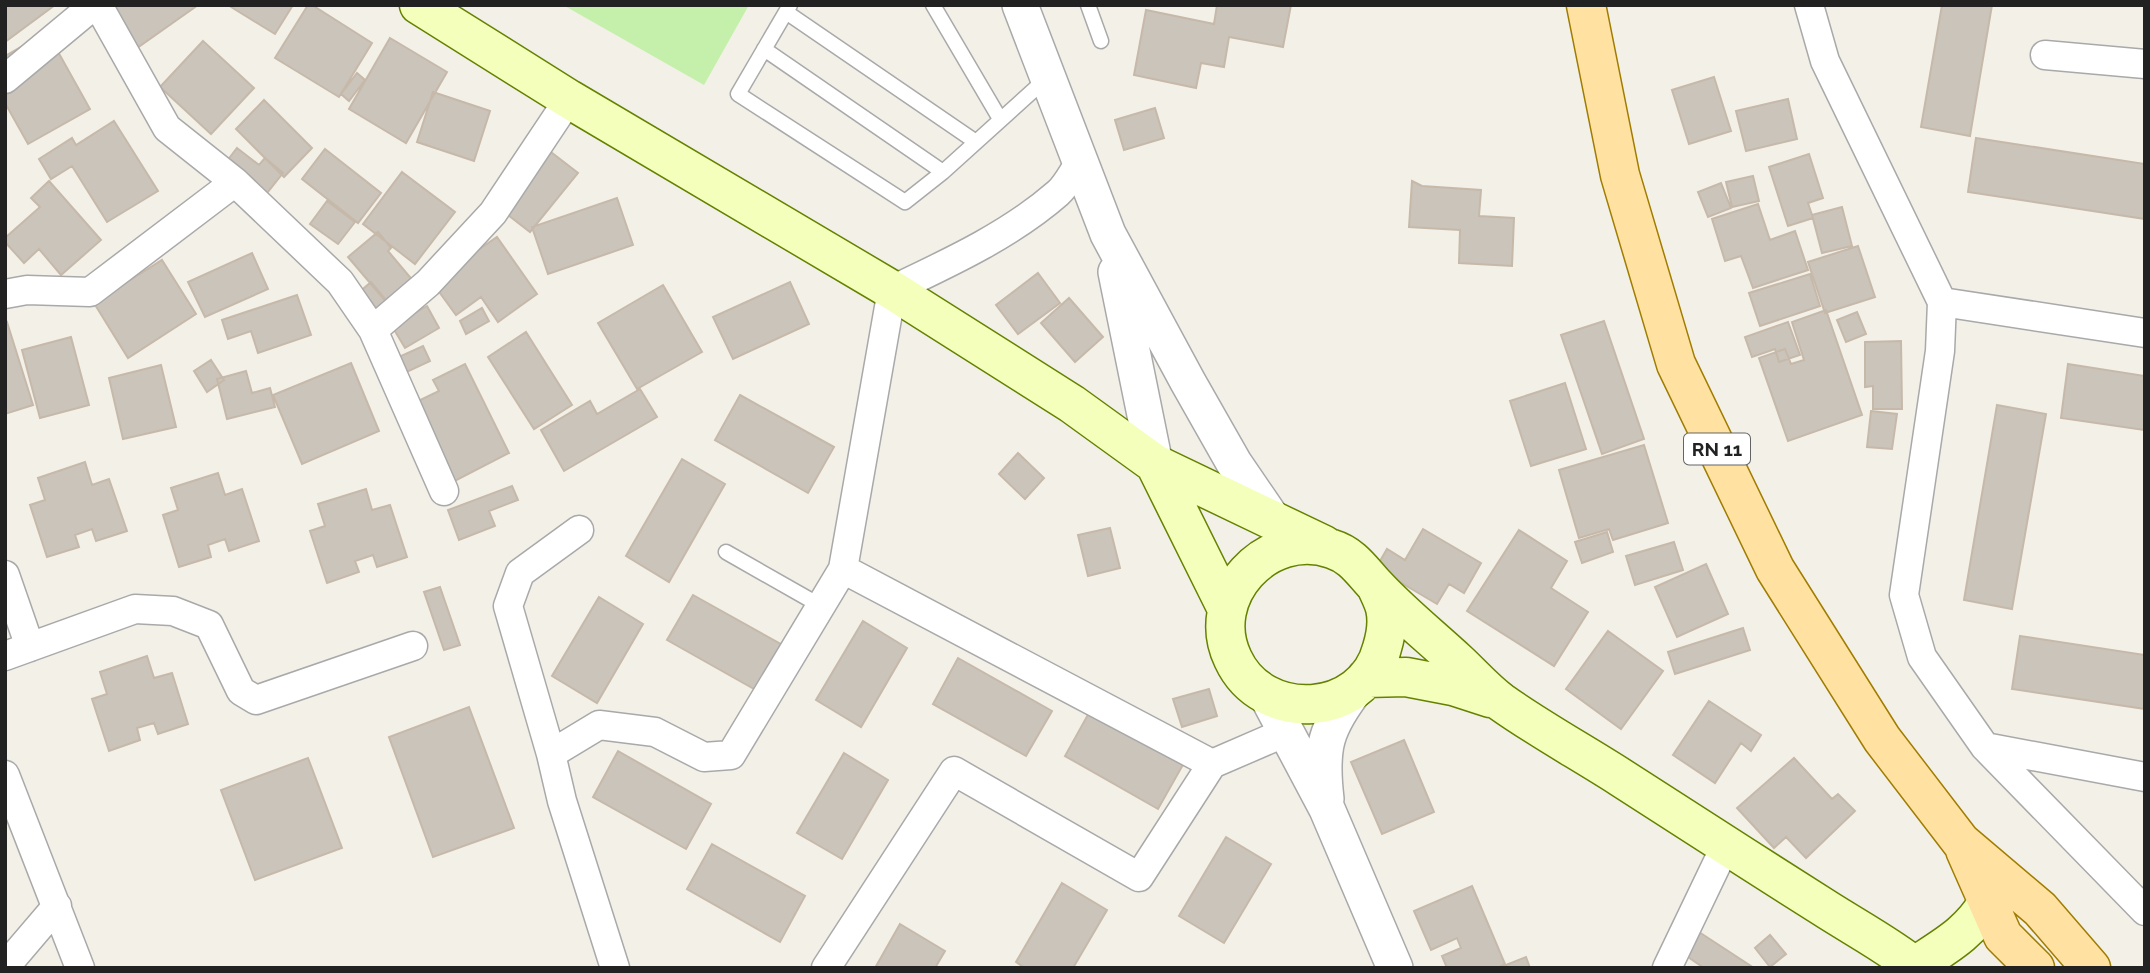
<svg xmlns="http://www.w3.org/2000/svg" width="2150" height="973" viewBox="0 0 2150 973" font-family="Raleway,sans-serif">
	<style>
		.grass { fill: #c5f0ab }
		.building { fill: #cbc4ba; stroke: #c6b9a9; stroke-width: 2 }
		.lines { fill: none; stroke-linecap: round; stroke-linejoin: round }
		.service-casing { stroke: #a9a9a9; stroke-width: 17 }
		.minor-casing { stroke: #a9a9a9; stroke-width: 31 }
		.tertiary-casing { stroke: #a9a9a9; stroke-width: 38 }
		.secondary-casing { stroke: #648200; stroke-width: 41 }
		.primary-casing { stroke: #a07d00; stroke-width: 41 }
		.service { stroke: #fff; stroke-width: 14 }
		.minor { stroke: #fff; stroke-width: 28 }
		.tertiary { stroke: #fff; stroke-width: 35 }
		.secondary { stroke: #f3ffba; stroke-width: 38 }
		.primary { stroke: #ffe1a1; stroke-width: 38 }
		.labels { text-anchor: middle; stroke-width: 5; stroke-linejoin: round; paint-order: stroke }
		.shield { fill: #fff; stroke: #646464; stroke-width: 2 }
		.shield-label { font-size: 19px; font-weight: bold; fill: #222 }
	</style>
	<rect width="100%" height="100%" fill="#f3f0e8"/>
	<path class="grass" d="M563 5H749L704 85Z"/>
	<path class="building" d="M5 5H55L5 42Z
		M115 5H198L137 48 111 9Z
		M232 5H293L275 34 231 7Z
		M308 5H312L372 43 339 97 275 58Z
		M1217 5H1291L1283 47 1229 37 1224 67 1201 63 1196 88 1134 75 1146 10 1214 24Z
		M1942 5H1992L1970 136 1921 127Z
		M47 32 90 109 28 144 5 103V56Z
		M390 38 447 72 406 143 349 109Z
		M203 41 254 88 211 134 160 87Z
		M357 73 365 80 349 101 341 94Z
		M1714 77 1731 131 1689 144 1672 90Z
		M433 92 490 111 474 161 417 142Z
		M1788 99 1797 139 1746 151 1736 111Z
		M264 100 312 148 284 177 236 129Z
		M1155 108 1164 138 1124 150 1115 120Z
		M114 121 158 191 107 222 72 166 51 179 39 159 72 138 76 145Z
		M1976 138 2145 164V219L1968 192Z
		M237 148 259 165 265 158 283 173 267 193 227 161Z
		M325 149 381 193 358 223 302 179Z
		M547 149 578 173 530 232 499 208Z
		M1809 154 1823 198 1808 203 1813 218 1788 226 1769 167Z
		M402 172 455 212 415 264 363 224Z
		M1753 176 1759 201 1732 207 1726 182Z
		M49 181 101 240 61 275 39 249 24 263 5 242V238L40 207 31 198Z
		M1412 181 1422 186 1481 190 1479 216 1514 218 1512 266 1459 263 1460 230 1409 227Z
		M1721 183 1731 208 1708 217 1698 192Z
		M617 198 633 245 548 274 532 227Z
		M327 201 355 222 338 244 310 224Z
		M1758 204 1770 240 1795 231 1808 270 1753 288 1741 256 1725 261 1712 219Z
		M1842 207 1852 246 1822 253 1812 215Z
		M378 232 391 248 388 251 414 282 388 304 348 257Z
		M497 237 537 294 498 322 481 297 456 315 432 282Z
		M1858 246 1875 297 1825 313 1808 262Z
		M252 253 268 289 205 317 188 282Z
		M162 260 196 314 128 358 94 303Z
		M1038 273 1060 303 1018 334 996 305Z
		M1810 274 1820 306 1760 326 1749 293Z
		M371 282 389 304 375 316 357 294Z
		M790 282 809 324 733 359 713 317Z
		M663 285 702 352 637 389 598 323Z
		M297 295 311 335 258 353 251 331 228 339 222 320Z
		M1069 298 1103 337 1075 362 1041 323Z
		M427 306 439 328 405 348 392 326Z
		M482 308 489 321 466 334 460 321Z
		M1826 310 1862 415 1788 441 1759 358 1785 349 1791 364 1804 360 1792 322Z
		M1857 312 1866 334 1846 342 1837 320Z
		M1604 321 1644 439 1602 454 1561 335Z
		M7 322 33 405 5 414V323Z
		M1788 322 1800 355 1779 362 1775 349 1752 357 1745 337Z
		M526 332 572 405 534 429 488 357Z
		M71 337 89 405 40 418 22 350Z
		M1901 341 1902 409H1873V386L1865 387V342Z
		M423 346 430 361 396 377 390 361Z
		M211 360 224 380 207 392 194 371Z
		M351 363 379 431 302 464 273 395Z
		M465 364 509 453 449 484 410 405 439 391 433 380Z
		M2068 364 2145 376V430L2061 418Z
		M161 365 176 427 123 439 109 378Z
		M246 371 252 393 270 388 275 407 227 419 217 379Z
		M1565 383 1586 449 1531 466 1510 401Z
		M640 389 657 417 564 471 541 430 590 401 597 414Z
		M740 395 834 447 808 493 715 440Z
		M1997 405 2046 414 2012 609 1964 600Z
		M1871 411 1897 414 1892 449 1867 447Z
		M1644 445 1668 523 1613 540 1609 529 1579 538 1559 470Z
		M1018 453 1044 478 1025 499 999 474Z
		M682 459 725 484 669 582 626 556Z
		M85 462 92 485 109 479 127 531 96 541 92 529 75 535 79 547 47 557 30 505 45 500 38 478Z
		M218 473 225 495 242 489 259 541 229 551 225 539 208 545 211 557 179 567 163 515 178 510 171 488Z
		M512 486 518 500 489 511 495 526 459 540 448 510Z
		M366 489 372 510 390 505 407 557 377 567 373 555 355 561 359 572 327 583 310 531 325 526 318 504Z
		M1110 528 1120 568 1088 576 1078 535Z
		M1423 529 1481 563 1464 593 1449 584 1437 604 1376 568 1387 549 1405 560Z
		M1519 530 1567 561 1551 588 1588 612 1554 666 1467 611Z
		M1607 532 1613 552 1582 563 1575 542Z
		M1674 542 1683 570 1635 585 1626 556Z
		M1706 564 1728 614 1677 637 1655 587Z
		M440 587 460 645 444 650 424 592Z
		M693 595 786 647 761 693 667 640Z
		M599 597 643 624 597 703 552 676Z
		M863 621 907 648 861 727 816 700Z
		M1743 628 1750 650 1675 674 1668 652Z
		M1608 631 1663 671 1621 729 1566 689Z
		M2020 636 2145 655V709L2012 689Z
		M147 656 154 678 172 673 188 724 158 734 154 723 137 728 140 740 109 751 92 699 107 694 100 672Z
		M958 658 1052 711 1026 756 933 704Z
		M1209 689 1217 716 1182 727 1173 699Z
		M1709 701 1761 735 1751 751 1741 743 1715 783 1673 755Z
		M469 707 514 828 433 857 389 737Z
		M1090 711 1184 763 1158 809 1065 756Z
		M1404 740 1434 812 1382 834 1351 762Z
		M618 751 711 804 686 849 593 797Z
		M844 753 888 780 842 859 797 833Z
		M308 758 342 848 255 880 221 790Z
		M1794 758 1832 799 1838 794 1855 811 1806 858 1786 837 1774 848 1737 808Z
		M1226 837 1271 864 1224 943 1179 916Z
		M712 844 805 896 780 942 687 889Z
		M1062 883 1107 910 1073 968H1025L1016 962Z
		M1472 886 1505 964 1497 968H1447L1442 956 1461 948 1457 938 1431 950 1414 911Z
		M900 924 945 951 935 968H875Z
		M1699 932 1754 968H1704L1685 955Z
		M1770 935 1786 954 1770 967 1755 948Z
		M1526 957 1530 968H1501V967Z"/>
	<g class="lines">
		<defs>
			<path id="service" d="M790 5 738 94 905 202 943 172 1047 78
				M933 5 1000 119
				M1088 5 1101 41
				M786 12 976 142
				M764 49 943 172
				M726 552 821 606"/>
			<path id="minor" d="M98 5 167 128 235 182 340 282 373 330 444 491
				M1809 5 1825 61 1942 302 1940 351 1904 595 1922 657 1985 747 2145 911
				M2045 55 2145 64
				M5 79 94 5
				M5 294 27 290 90 292 235 182
				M1942 302 2145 333
				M373 330 428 283 493 213 569 99
				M843 569 892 290C949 263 1010 235 1058 193 1067 185 1073 172 1080 162
				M5 575 30 647
				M5 656 135 609 173 611 209 625 241 691 256 700 413 646
				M1985 747 2145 777
				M551 754 508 606 520 573 579 530
				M5 775 80 968
				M5 967 57 906
				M615 968 562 801 551 754 599 725 655 732 704 757 731 755 843 569 1212 764 1286 732
				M826 968 954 771 1139 877 1212 764
				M1667 968 1726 845"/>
			<path id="tertiary" d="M1020 5 1108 234 1188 382 1234 463 1273 520
				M1116 272 1155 464
				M1267 696 1327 809 1395 968
				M1326 799C1320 748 1325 728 1357 687"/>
			<path id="secondary" d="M419 5 569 99 892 290 1072 404 1155 464 1324 545
				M1155 464 1227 609
				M1376 586C1379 593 1383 600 1385 608 1388 621 1386 635 1382 648 1364 718 1263 724 1233 659 1203 597 1267 527 1332 549 1352 555 1362 571 1376 586 1401 613 1431 637 1458 662 1472 675 1485 690 1501 702 1539 729 1581 752 1620 777 1688 821 1755 864 1823 907 1854 927 1888 945 1917 968
				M1366 678 1406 677 1453 686 1490 698
				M1915 966C1945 946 1969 934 1988 902"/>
			<path id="primary" d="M1586 5 1620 175 1676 364 1775 569 1882 739 1961 842 2040 909 2091 968
				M1965 850 2003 936 2035 968"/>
		</defs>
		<use href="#service" class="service-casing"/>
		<use href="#minor" class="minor-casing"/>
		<use href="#tertiary" class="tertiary-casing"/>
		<use href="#secondary" class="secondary-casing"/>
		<use href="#primary" class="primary-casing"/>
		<use href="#service" class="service"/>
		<use href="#minor" class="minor"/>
		<use href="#tertiary" class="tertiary"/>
		<use href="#secondary" class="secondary"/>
		<use href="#primary" class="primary"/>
	</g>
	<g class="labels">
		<rect class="shield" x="1684" y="433.5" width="66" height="31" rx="5"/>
		<g class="shield-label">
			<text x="1717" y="456">RN 11</text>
		</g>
	</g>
	<rect width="2150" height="973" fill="none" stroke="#222222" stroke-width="14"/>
</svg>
